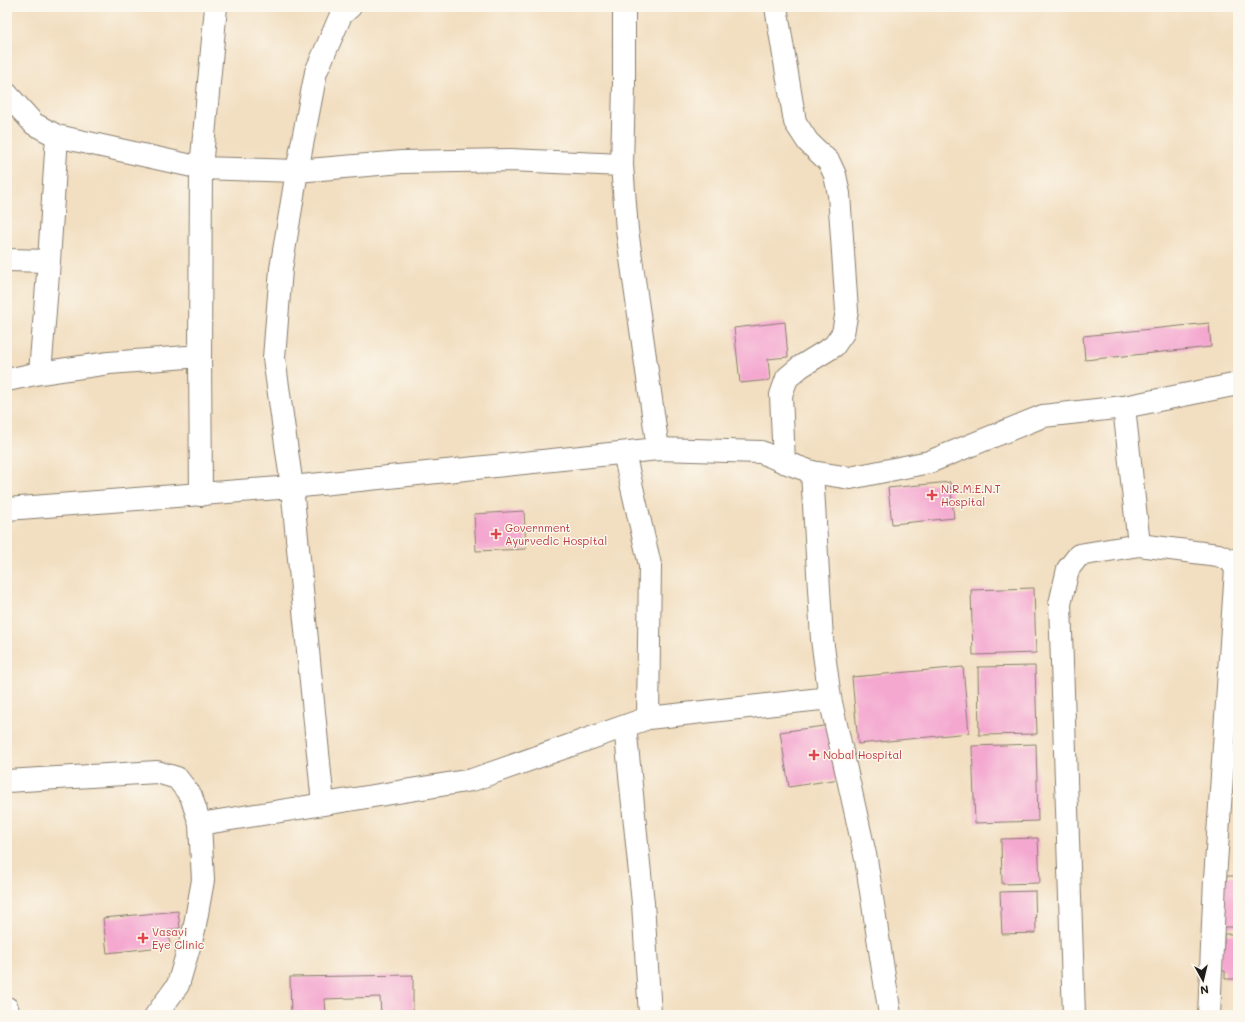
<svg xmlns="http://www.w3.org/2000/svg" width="1245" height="1022" viewBox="0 0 1245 1022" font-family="Mali,sans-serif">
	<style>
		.building { fill: #f4a8d0 }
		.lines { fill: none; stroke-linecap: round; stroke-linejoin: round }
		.minor-casing { stroke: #877d6e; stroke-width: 24 }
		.major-casing { stroke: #877d6e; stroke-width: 24 }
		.minor { stroke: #fff; stroke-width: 22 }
		.major { stroke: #fff; stroke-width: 22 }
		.health-dot { fill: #e0444e; stroke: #fbf7ec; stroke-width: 1.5 }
		.labels { text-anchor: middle; stroke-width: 3; stroke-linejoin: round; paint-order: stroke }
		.health-label { font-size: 11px; fill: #be3a42; stroke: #fbf7ec; text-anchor: start }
	</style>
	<rect width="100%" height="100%" fill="#fbf7ec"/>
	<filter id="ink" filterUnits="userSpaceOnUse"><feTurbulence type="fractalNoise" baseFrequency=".025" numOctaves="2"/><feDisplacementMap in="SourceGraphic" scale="8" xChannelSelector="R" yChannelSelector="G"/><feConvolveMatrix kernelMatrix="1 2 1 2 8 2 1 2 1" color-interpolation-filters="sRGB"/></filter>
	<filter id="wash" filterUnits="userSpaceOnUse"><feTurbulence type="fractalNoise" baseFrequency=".012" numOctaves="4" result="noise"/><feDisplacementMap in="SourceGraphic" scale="16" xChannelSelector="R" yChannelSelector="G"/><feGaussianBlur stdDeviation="0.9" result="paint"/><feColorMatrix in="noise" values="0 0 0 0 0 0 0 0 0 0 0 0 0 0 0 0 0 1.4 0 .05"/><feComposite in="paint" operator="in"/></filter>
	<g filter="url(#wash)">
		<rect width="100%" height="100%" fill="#f2dec0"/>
		<g id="blocks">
			<path class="building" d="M785 322 788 357 768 359 770 380 740 383 734 328Z
				M1209 323 1211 347 1085 360 1083 336Z
				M950 482 954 518 892 524 888 488Z
				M524 511 526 549 476 551 474 514Z
				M1034 588 1036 653 973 655 971 590Z
				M1035 666 1037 734 979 735 978 667Z
				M963 667 969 733 858 744 852 677Z
				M831 725 839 779 789 787 780 732Z
				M1036 744 1038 821 975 823 972 746Z
				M1038 838 1040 883 1002 884 1001 839Z
				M1221 876H1238V927H1220Z
				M1035 891 1036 933 1002 934 1000 892Z
				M178 911 180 928 169 930 170 946 107 953 103 918Z
				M1224 934H1238V979H1225V971L1220 970 1219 944H1224Z
				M413 975V1015H381L380 997 325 999 326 1015H291L290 977Z"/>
		</g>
	</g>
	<g filter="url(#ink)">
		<use href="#blocks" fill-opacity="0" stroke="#877d6e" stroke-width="1"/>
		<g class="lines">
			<defs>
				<path id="minor" d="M624 7V85L622 165 627 230 658 449
					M776 7 795 122 808 142 829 162 835 175 839 194 847 311 843 333 834 346 800 367 787 378 781 395 784 462
					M7 94 34 124 57 136 201 168 297 171 402 162 510 160 622 165
					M7 260 49 261
					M40 373 49 261 57 136
					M7 380 40 373 109 363 200 356
					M624 453 650 565 648 718
					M812 472 822 639 830 698 866 859 890 1015
					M201 495 200 356 201 168 216 7
					M1139 545 1218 555 1230 560 1236 569 1215 879 1209 1015
					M625 726 643 903 650 1015
					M7 781 157 772 177 778 191 796 200 824
					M323 804 292 487 274 358 281 269 297 171 316 72 341 15 350 7
					M7 1008 9 1015
					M156 1015 178 985 194 930 203 880 200 824 472 780 648 718 830 698
					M1074 1015 1060 604 1068 569 1079 555 1139 545 1124 407"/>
				<path id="major" d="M7 509 292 487 658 449 761 452 784 462 812 472 850 478 929 462 1043 416 1124 407 1238 384"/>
			</defs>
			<use href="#minor" class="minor-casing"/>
			<use href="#major" class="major-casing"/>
			<use href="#minor" class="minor"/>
			<use href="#major" class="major"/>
		</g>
	</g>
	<g class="health-dot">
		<path d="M930 489h4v4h4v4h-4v4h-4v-4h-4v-4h4z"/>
		<path d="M494 528h4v4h4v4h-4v4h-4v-4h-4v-4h4z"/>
		<path d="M812 749h4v4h4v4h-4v4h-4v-4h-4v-4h4z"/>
		<path d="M141 932h4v4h4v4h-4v4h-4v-4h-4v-4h4z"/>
	</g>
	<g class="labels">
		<g class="health-label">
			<text x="941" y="493">N.R.M.E.N.T<tspan x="941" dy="13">Hospital</tspan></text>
			<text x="505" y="532">Government<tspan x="505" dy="13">Ayurvedic Hospital</tspan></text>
			<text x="823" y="759">Nobal Hospital</text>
			<text x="152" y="936">Vasavi<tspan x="152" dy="13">Eye Clinic</tspan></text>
		</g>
	</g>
	<rect width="1245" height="1022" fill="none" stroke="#fbf7ec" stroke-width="24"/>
	<g transform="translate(1203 980) rotate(172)" stroke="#fbf7ec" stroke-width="3" paint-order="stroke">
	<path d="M0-3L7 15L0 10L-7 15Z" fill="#1c1c1c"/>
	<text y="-6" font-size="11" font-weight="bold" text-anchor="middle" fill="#1c1c1c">N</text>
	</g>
</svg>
